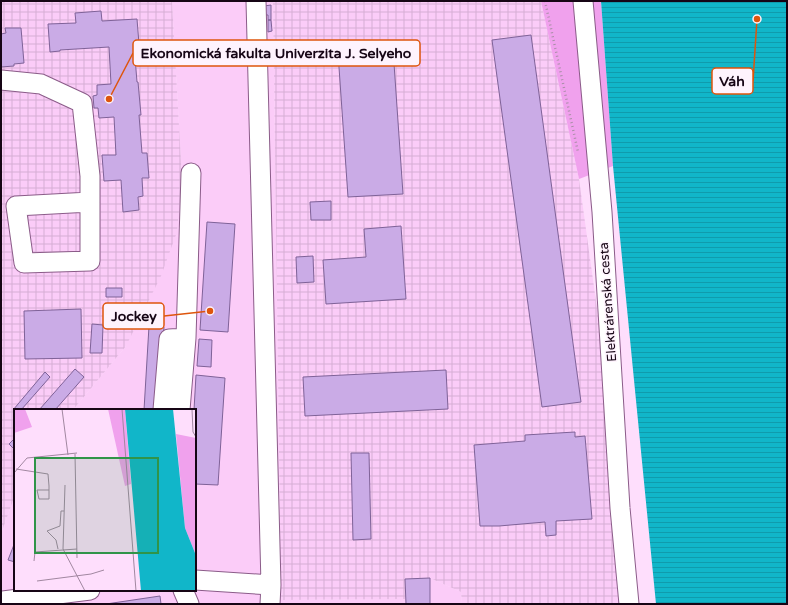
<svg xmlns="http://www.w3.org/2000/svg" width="788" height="605" viewBox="0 0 788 605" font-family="'Varela Round',sans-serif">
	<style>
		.built { fill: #fbccf8 }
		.industrial { fill: url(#industrial-grid) }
		.grass { fill: #f0a1ed }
		.water { fill: url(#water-rules) }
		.building { fill: #caabe6; stroke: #7f6298 }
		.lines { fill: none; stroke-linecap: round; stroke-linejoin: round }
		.minor-casing { stroke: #8b5c89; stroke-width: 21 }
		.path { stroke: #aa8fa8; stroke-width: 2.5; stroke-dasharray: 1 3; stroke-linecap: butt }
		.minor { stroke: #fff; stroke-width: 19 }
		.labels { text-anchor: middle; stroke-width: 3; stroke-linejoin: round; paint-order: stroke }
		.street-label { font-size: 13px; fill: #160515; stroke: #fef3fd }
		.inset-road { fill: none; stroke: #a187a0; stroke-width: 1 }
		.view { fill: #309449; fill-opacity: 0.15; stroke: #309449; stroke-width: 2 }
		.inset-edge { fill: none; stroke: #160515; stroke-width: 2 }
		.leader { fill: none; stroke: #de550c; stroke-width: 1.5 }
		.callout-dot { fill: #de550c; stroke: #fef3fd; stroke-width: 1.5 }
		.callout { fill: #fef3fd; stroke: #de550c; stroke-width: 1.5 }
		.callout-label { font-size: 14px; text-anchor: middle; font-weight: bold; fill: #160515 }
	</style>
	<defs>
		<pattern id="industrial-grid" width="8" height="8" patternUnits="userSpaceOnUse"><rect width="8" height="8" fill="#fbccf8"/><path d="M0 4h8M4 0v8" fill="none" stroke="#d6aed4"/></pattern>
		<pattern id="water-rules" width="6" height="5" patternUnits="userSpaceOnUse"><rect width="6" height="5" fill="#11b6c9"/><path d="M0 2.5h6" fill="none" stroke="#109bac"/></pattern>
	</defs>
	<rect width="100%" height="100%" fill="#fedefc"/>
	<path class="built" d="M172 1H273L281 600 405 599V579L430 578 461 592 462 604H1V534L15 495V590H195V410H73L126 346 182 179Z"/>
	<path class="industrial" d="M1 1H172L182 179 177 232 161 276 126 346 73 410H15V495L1 534Z
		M273 1H541L579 179 638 604H462L461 592 430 578 405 579 406 599 281 600Z"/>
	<path class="grass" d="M541 1H601L613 166 579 179Z"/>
	<path class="water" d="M601 1H787V604H656L613 166Z"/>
	<path class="building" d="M271 5V20H268V15H264V6Z
		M101 11 102 21 137 19 139 44 134 45 137 82H138L141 115H139L142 153H147L149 178H142L143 196 138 197 139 210 123 212 121 180 104 181 102 155H116L114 117 99 118 98 108H94L93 96 97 95V85L111 84 109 47 60 50V51L50 52 48 24 76 23 75 13Z
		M268 20H271L272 31 268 32Z
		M5 28H21L24 63 14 64V66L1 67V34L6 33Z
		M531 35 581 402 542 407 492 40Z
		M393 49 403 194 348 197 338 53Z
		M331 201V220H311L310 202Z
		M207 222 235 224 228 332 200 330Z
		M401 226 406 299 326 304 323 260 366 257 364 229Z
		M313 256 314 282 297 283 296 257Z
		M106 288H122V297H106Z
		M81 309 82 358 25 359 24 311Z
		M92 324 103 325 102 353H90Z
		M149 326 164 327 159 410H144Z
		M199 339 212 340 211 367 197 366Z
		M75 369 84 377 55 410H39Z
		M446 370 448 409 305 416 303 377Z
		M45 372 50 377 21 410H15V412L13 410Z
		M196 375 225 378 218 485 195 484V410H194Z
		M575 432V437L585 436 592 519 556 521V535L546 536 545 522 499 526H480L474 445 525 441V435Z
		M15 438V450L9 444Z
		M351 453H369L371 539 353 540Z
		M15 542V562L8 560Z
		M430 578V604H406L405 579Z
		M160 596 161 604H106Z"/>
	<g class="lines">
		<defs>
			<path id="minor" d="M256 1 271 585 270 604
				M583 1 602 212 620 508 629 604
				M1 80 41 84 82 103 90 176V261L24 263 16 206 90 202
				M163 410 169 339 186 338
				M180 410 186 338 191 173
				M195 580 271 585
				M183 590 189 604
				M1 603 3 601 90 590"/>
		</defs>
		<use href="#minor" class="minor-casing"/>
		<path class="path" d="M545 1 578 152"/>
		<use href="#minor" class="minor"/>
	</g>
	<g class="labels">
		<g class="street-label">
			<text transform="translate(607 302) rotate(-94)" y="5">Elektrárenská cesta</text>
		</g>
	</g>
	<g transform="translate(14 409)">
		<rect width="182" height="182" fill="#fedefc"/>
		<path d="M0 0H11L18 18 0 24ZM94 0H111L117 75 111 77Z" fill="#f0a1ed"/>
		<path d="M162 25 182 29V162L181 144 171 119Z" fill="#f0a1ed"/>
		<path d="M111 0H159L171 119 181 144 182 182H127Z" fill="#11b6c9"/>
		<path class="inset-road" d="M48 0 54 46M108 0 122 182M178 0 179 23 182 28M61 45 63 149M2 60 34 65 35 77V90H25L23 81H35M0 64 13 49 63 44M51 76 49 140 71 182M44 140 42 131 33 122 46 117 47 102H50M20 152 21 143 63 140M23 172 77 165 90 161"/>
		<path class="view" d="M21 49H144V144H21Z"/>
		<rect width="182" height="182" class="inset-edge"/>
	</g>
	<path class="leader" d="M109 99L133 53M757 19L753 81M210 311L164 316"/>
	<g class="callout-dot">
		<circle cx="109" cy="99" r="4"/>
		<circle cx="757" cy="19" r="4"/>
		<circle cx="210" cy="311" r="4"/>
	</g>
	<g class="callout">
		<rect x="133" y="40" width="287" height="26" rx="4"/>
		<rect x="712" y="68" width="41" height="26" rx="4"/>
		<rect x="103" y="303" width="61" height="26" rx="4"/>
	</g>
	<g class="callout-label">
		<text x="276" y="58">Ekonomická fakulta Univerzita J. Selyeho</text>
		<text x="732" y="86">Váh</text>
		<text x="134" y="321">Jockey</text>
	</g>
	<rect width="788" height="605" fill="none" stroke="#160515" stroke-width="4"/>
</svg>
